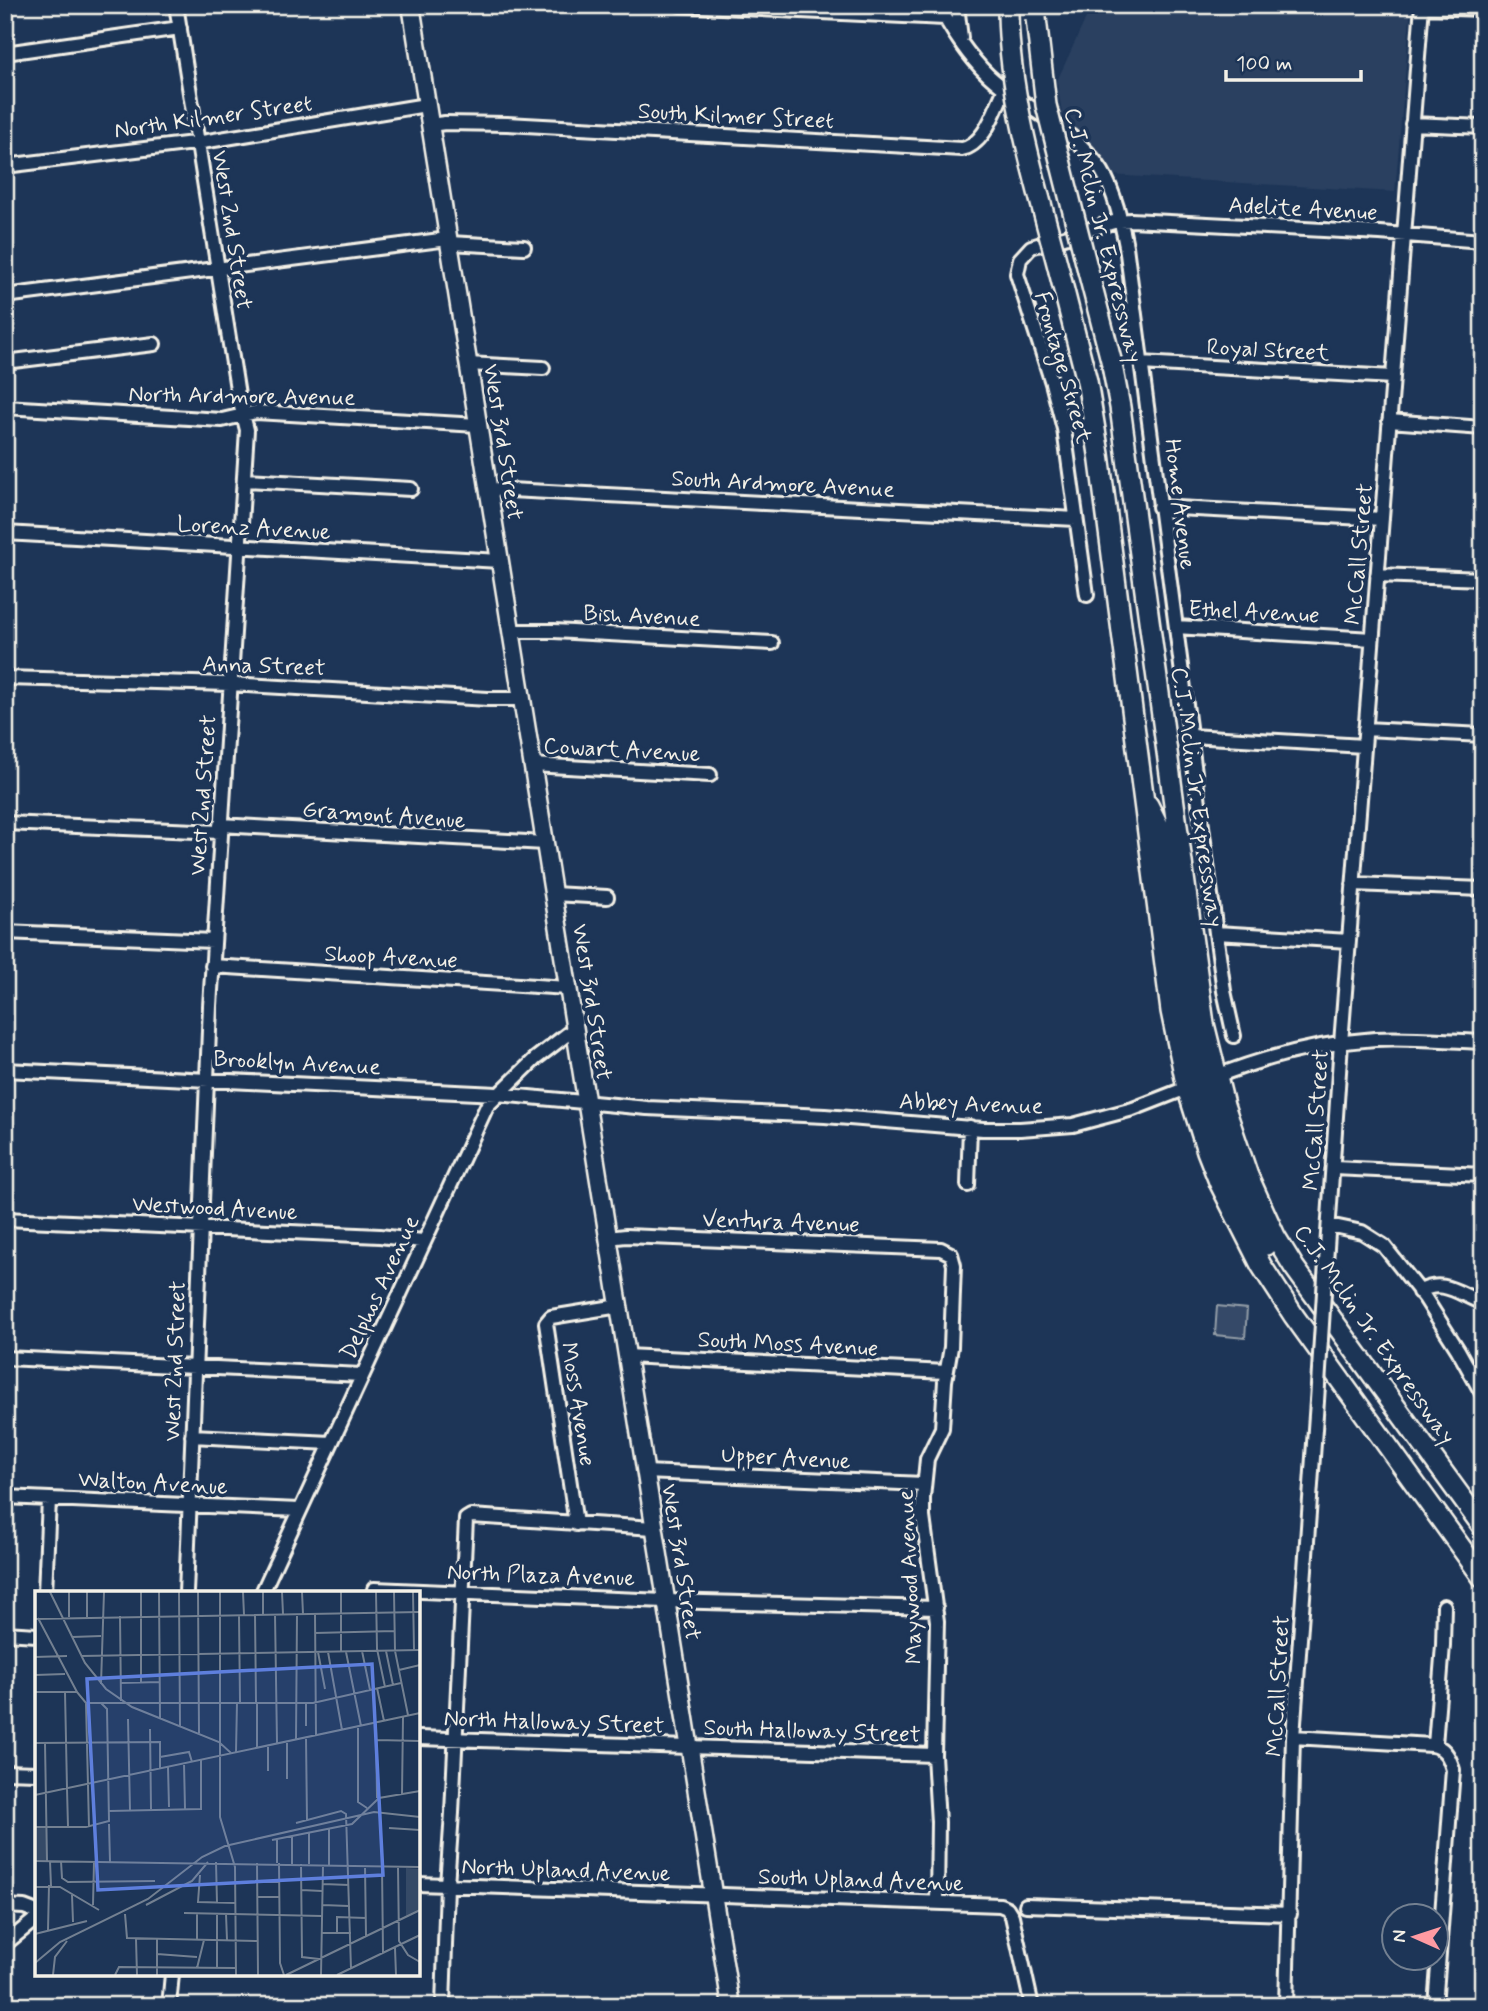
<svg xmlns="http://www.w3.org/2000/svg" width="1488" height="2011" viewBox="0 0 1488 2011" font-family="Mynerve,sans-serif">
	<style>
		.built { fill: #2a4060 }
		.green { fill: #354a67; stroke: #949ea8; stroke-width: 2 }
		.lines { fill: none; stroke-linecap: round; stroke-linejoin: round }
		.minor-casing { stroke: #f4f1e8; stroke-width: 18 }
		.major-casing { stroke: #f4f1e8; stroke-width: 21 }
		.highway-casing { stroke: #f4f1e8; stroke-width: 24 }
		.minor { stroke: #1d3557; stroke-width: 12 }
		.major { stroke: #1d3557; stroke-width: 16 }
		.highway { stroke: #1d3557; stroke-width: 19 }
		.minor-bridge-casing { stroke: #f4f1e8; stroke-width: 18; stroke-linecap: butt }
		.highway-bridge-casing { stroke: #f4f1e8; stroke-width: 24; stroke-linecap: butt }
		.minor-bridge { stroke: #1d3557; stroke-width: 12 }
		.highway-bridge { stroke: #1d3557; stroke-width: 19 }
		.labels { text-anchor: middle; stroke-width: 7; stroke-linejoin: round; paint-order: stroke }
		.street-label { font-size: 23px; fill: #f4f1e8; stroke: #1d3557 }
		.inset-road { fill: none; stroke: #738091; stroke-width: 2 }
		.view { fill: #5e7fdd; fill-opacity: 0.15; stroke: #5e7fdd; stroke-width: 3.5 }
		.inset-edge { fill: none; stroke: #f4f1e8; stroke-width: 3.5 }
	</style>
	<rect width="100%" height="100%" fill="#1d3557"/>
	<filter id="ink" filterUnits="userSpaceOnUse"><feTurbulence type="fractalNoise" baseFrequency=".0143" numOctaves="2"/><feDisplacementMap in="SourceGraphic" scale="14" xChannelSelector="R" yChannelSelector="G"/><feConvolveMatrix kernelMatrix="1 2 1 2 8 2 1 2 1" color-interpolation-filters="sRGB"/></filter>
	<g filter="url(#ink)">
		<path class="built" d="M1092 5H1411L1395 192 1110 175 1063 120 1057 81Z"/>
		<path class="green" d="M1217 1306 1247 1309 1245 1338 1215 1335Z"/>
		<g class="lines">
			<defs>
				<path id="minor" d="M176 5 238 395 247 430 210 1006 186 1593
					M680 5 945 18
					M939 5C949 28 970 58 988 75 1024 109 1074 127 1102 171 1115 193 1121 221 1126 246L1216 933 1224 991 1234 1036
					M957 5 961 38
					M1422 7 1483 9
					M5 53 180 28
					M1412 124 1483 127
					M430 125 445 123 507 124 962 149C986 144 995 108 1005 89
					M5 166 202 142 426 105
					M449 243 524 247
					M5 296 448 239
					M5 362 154 344
					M1141 363 1393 377
					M468 364 543 368
					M5 407 222 420 256 412 478 425
					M1389 421 1483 428
					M244 480 411 489
					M488 489 1076 519
					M1159 507 1382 519
					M5 533 500 561
					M1377 575 1483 579
					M1087 595 1064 429 1052 383 1017 274 1020 259 1031 247 1117 221 1131 220 1380 233 1483 241
					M1176 627 1372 639
					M510 631H554L772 643
					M5 678 230 684 488 699H521
					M1365 729 1483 735
					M1191 736 1364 746
					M532 765 710 775
					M5 823 220 832
					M220 825 545 843
					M1353 884 1483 889
					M553 894 607 897
					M5 932 213 941
					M1216 933 1349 941
					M212 966 568 988
					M5 1070 497 1094 647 1108 825 1116 983 1129H1020L1073 1125 1133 1109 1192 1086
					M1212 1078C1265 1057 1318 1043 1375 1039 1410 1037 1447 1041 1483 1042
					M1334 1168 1483 1175
					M968 1185 970 1127
					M5 1219 380 1236 422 1241
					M1329 1225 1362 1232 1384 1246 1425 1298 1458 1350 1483 1395
					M608 1238 626 1236 941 1249 951 1254 954 1265 951 1347 945 1381 942 1428 927 1459 923 1498V1517L937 1621 934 1755 938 1822 937 1903
					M1325 1277 1341 1043 1422 5
					M1419 1292C1443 1277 1460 1295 1483 1303
					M626 1356 946 1372
					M5 1358 362 1375
					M192 1436 331 1443
					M645 1472 924 1484
					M5 1497 299 1510
					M576 1524 546 1323 551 1317 619 1306
					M374 1589 665 1601 936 1608
					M45 1593 49 1499
					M262 1593 487 1106 535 1059 574 1029
					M5 1633 37 1635
					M1293 1737 1432 1745C1445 1747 1450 1758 1453 1770L1435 2006
					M418 1738 934 1755
					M1435 1745 1443 1645 1444 1606
					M5 1772 37 1773
					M418 1884 1000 1905 1007 1908 1012 1916 1032 2006
					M1026 1905 1290 1914
					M5 1906 24 1907 37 1912
					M5 1944 37 1918
					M169 2006 172 1974
					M443 2006 447 1885 452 1813 466 1519 471 1516 654 1528
					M1286 2006 1293 1737 1317 1401"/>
				<path id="major" d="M411 5 731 2006"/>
				<path id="highway" d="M1059 271 1087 381 1099 454 1171 1011 1187 1088 1207 1151 1220 1184 1261 1265 1294 1316 1483 1578
					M1088 271 1111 360 1120 407 1204 1024 1224 1105 1248 1176 1275 1236 1294 1267 1483 1527
					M1148 805 1164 837 1191 1027 1211 1120 1244 1203 1266 1245"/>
			</defs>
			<use href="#minor" class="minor-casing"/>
			<use href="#major" class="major-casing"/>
			<use href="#highway" class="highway-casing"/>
			<use href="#minor" class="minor"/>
			<use href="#major" class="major"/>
			<use href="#highway" class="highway"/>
			<defs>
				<path id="minor-bridge" d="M1317 1401 1325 1277"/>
				<path id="highway-bridge" d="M1008 14C1010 102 1037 186 1059 271
					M1036 18 1046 105 1088 271"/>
			</defs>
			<use href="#minor-bridge" class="minor-bridge-casing"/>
			<use href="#highway-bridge" class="highway-bridge-casing"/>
			<use href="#minor-bridge" class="minor-bridge"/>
			<use href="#highway-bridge" class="highway-bridge"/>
		</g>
	</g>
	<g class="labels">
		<g class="street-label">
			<text transform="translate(736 115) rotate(3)" y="8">South Kilmer Street</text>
			<text transform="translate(213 116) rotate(-8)" y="8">North Kilmer Street</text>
			<text transform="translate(1303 208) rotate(3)" y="8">Adelite Avenue</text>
			<text transform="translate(233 230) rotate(81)" y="8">West 2nd Street</text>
			<text transform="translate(1104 235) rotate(76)" y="8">C.J. Mclin Jr. Expressway</text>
			<text transform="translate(1268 349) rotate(3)" y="8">Royal Street</text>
			<text transform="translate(1064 367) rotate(74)" y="8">Frontage Street</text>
			<text transform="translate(242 395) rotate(1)" y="8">North Ardmore Avenue</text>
			<text transform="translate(504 442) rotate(81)" y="8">West 3rd Street</text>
			<text transform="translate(783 483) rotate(3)" y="8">South Ardmore Avenue</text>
			<text transform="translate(1181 504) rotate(83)" y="8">Home Avenue</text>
			<text transform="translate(254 527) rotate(3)" y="8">Lorenz Avenue</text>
			<text transform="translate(1358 554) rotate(-85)" y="8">McCall Street</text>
			<text transform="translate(1254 611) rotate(3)" y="8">Ethel Avenue</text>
			<text transform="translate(642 615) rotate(3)" y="8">Bish Avenue</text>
			<text transform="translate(264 665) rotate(2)" y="8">Anna Street</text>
			<text transform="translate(622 749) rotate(3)" y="8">Cowart Avenue</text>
			<text transform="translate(202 795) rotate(-86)" y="8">West 2nd Street</text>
			<text transform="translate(1198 797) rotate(82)" y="8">C.J. Mclin Jr. Expressway</text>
			<text transform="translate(384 814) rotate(4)" y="8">Gramont Avenue</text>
			<text transform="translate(391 956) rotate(3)" y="8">Shoop Avenue</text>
			<text transform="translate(593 1002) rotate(81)" y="8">West 3rd Street</text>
			<text transform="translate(297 1062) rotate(3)" y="8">Brooklyn Avenue</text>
			<text transform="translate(971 1103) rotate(2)" y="8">Abbey Avenue</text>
			<text transform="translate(1315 1120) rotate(-86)" y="8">McCall Street</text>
			<text transform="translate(215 1207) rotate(3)" y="8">Westwood Avenue</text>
			<text transform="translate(781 1221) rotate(2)" y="8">Ventura Avenue</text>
			<text transform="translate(379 1287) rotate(-65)" y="8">Delphos Avenue</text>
			<text transform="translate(1375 1334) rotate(55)" y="8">C.J. Mclin Jr. Expressway</text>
			<text transform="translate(788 1343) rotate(3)" y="8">South Moss Avenue</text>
			<text transform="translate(174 1361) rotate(-88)" y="8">West 2nd Street</text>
			<text transform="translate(579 1404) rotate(81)" y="8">Moss Avenue</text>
			<text transform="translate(786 1457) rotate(3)" y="8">Upper Avenue</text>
			<text transform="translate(153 1482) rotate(3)" y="8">Walton Avenue</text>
			<text transform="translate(682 1562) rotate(81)" y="8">West 3rd Street</text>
			<text transform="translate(541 1574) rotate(2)" y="8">North Plaza Avenue</text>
			<text transform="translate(909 1577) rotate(-93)" y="8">Maywood Avenue</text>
			<text transform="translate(1277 1686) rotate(-87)" y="8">McCall Street</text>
			<text transform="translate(554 1721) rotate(2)" y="8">North Halloway Street</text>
			<text transform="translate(812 1730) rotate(2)" y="8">South Halloway Street</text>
			<text transform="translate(566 1869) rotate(2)" y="8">North Upland Avenue</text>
			<text transform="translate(861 1879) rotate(2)" y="8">South Upland Avenue</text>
		</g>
	</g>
	<g transform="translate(35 1591)">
		<rect width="385" height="385" fill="#1d3557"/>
		<path d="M0 236H12V270H0ZM371 277 385 278V318L371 325Z" fill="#354a67"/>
		<path class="inset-road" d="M15 1 50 72 71 98 97 116 184 151 196 162M34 1V26M52 1V26M124 1 125 127M144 1 145 135M163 1 164 142M185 1V226L200 276 201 384M208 1 209 24M228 1V23M247 1 248 23M267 1 268 23M306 1V61M341 1 342 58 350 96M359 1 360 60 373 124M378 1 379 59M280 22 281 144M220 23 221 111M240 23 242 152M204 24 205 111M85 25 86 110M3 27 42 101M0 28 385 21M280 42 359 40M37 46 66 45M327 60 335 99M351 60 358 94M283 61 290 98M293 61 307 139M311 61 326 135M46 65 385 59M0 66 32 65M364 79 385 74M0 84 30 83M86 92 125 91M106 92V1M66 93 69 1M342 97 349 130M0 101H42L51 112H278L366 92M30 101 32 197M271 111V135M51 112 54 236M93 128 95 219M341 131 342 207M323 135V211L332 217M115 138 116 218M271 146 272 230M261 148 262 23M342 149 385 150M252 150V188M0 152 125 151V177M10 152 12 270M233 154V180M222 157V111M201 161 202 111M125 166 154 161 157 171M149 172 150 218M133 176 134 216M32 198 33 236M0 204 385 122M367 204 368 126M74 220 166 218V169M261 232 306 220 311 223 316 378M74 233 75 271M0 236H51L74 230 72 118 66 112M354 237 385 239M274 242V273M237 249 317 233 344 207 385 200M0 270 385 276M15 270 16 295M26 270 27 287 33 291 120 290M181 271 182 312M222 272 223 384M242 272V248M244 272 245 372 249 384M257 273V245M266 273 267 366 284 368M294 274V238M330 275 331 345M347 275 348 362M363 276 364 350 373 364 385 371M165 284 163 311 201 312M222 291H244M288 293 314 294M0 296H25L64 319M266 299 287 300M37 304 38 331M222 306H244M58 314 59 271M111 314 157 290 173 271M287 314 314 315M149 322 287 325M162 322V349M182 322V377M90 323 92 347 222 350M191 323 192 349M13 339 14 294M287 342H316M302 342V326L331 327M0 343 52 330M101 348 102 384M122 348V384M360 357 361 384M122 363 162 366M0 372 25 351 113 308 167 266 190 255 339 221 385 226M162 377 169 349M18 384 20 366 32 350M80 384 84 376 201 377M251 384 385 319M286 384 288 274M302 384 385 344"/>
		<path class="view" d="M337 73 348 284 63 299 52 88Z"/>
		<rect width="385" height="385" class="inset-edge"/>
	</g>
	<rect width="1488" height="2011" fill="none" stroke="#1d3557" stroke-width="28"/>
	<rect x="14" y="14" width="1460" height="1983" fill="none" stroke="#f4f1e8" stroke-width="2.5" filter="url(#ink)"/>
	<g transform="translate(1415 1937) rotate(273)"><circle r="33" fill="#1d3557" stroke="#738091" stroke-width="2"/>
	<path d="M0-5L12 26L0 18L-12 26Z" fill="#ff9aa2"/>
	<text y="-10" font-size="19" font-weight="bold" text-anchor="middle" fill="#f4f1e8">N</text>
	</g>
	<path d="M1226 70v10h135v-10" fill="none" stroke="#f4f1e8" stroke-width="3.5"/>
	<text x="1236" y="70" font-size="21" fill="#f4f1e8" stroke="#1d3557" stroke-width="5" paint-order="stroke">100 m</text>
</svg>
